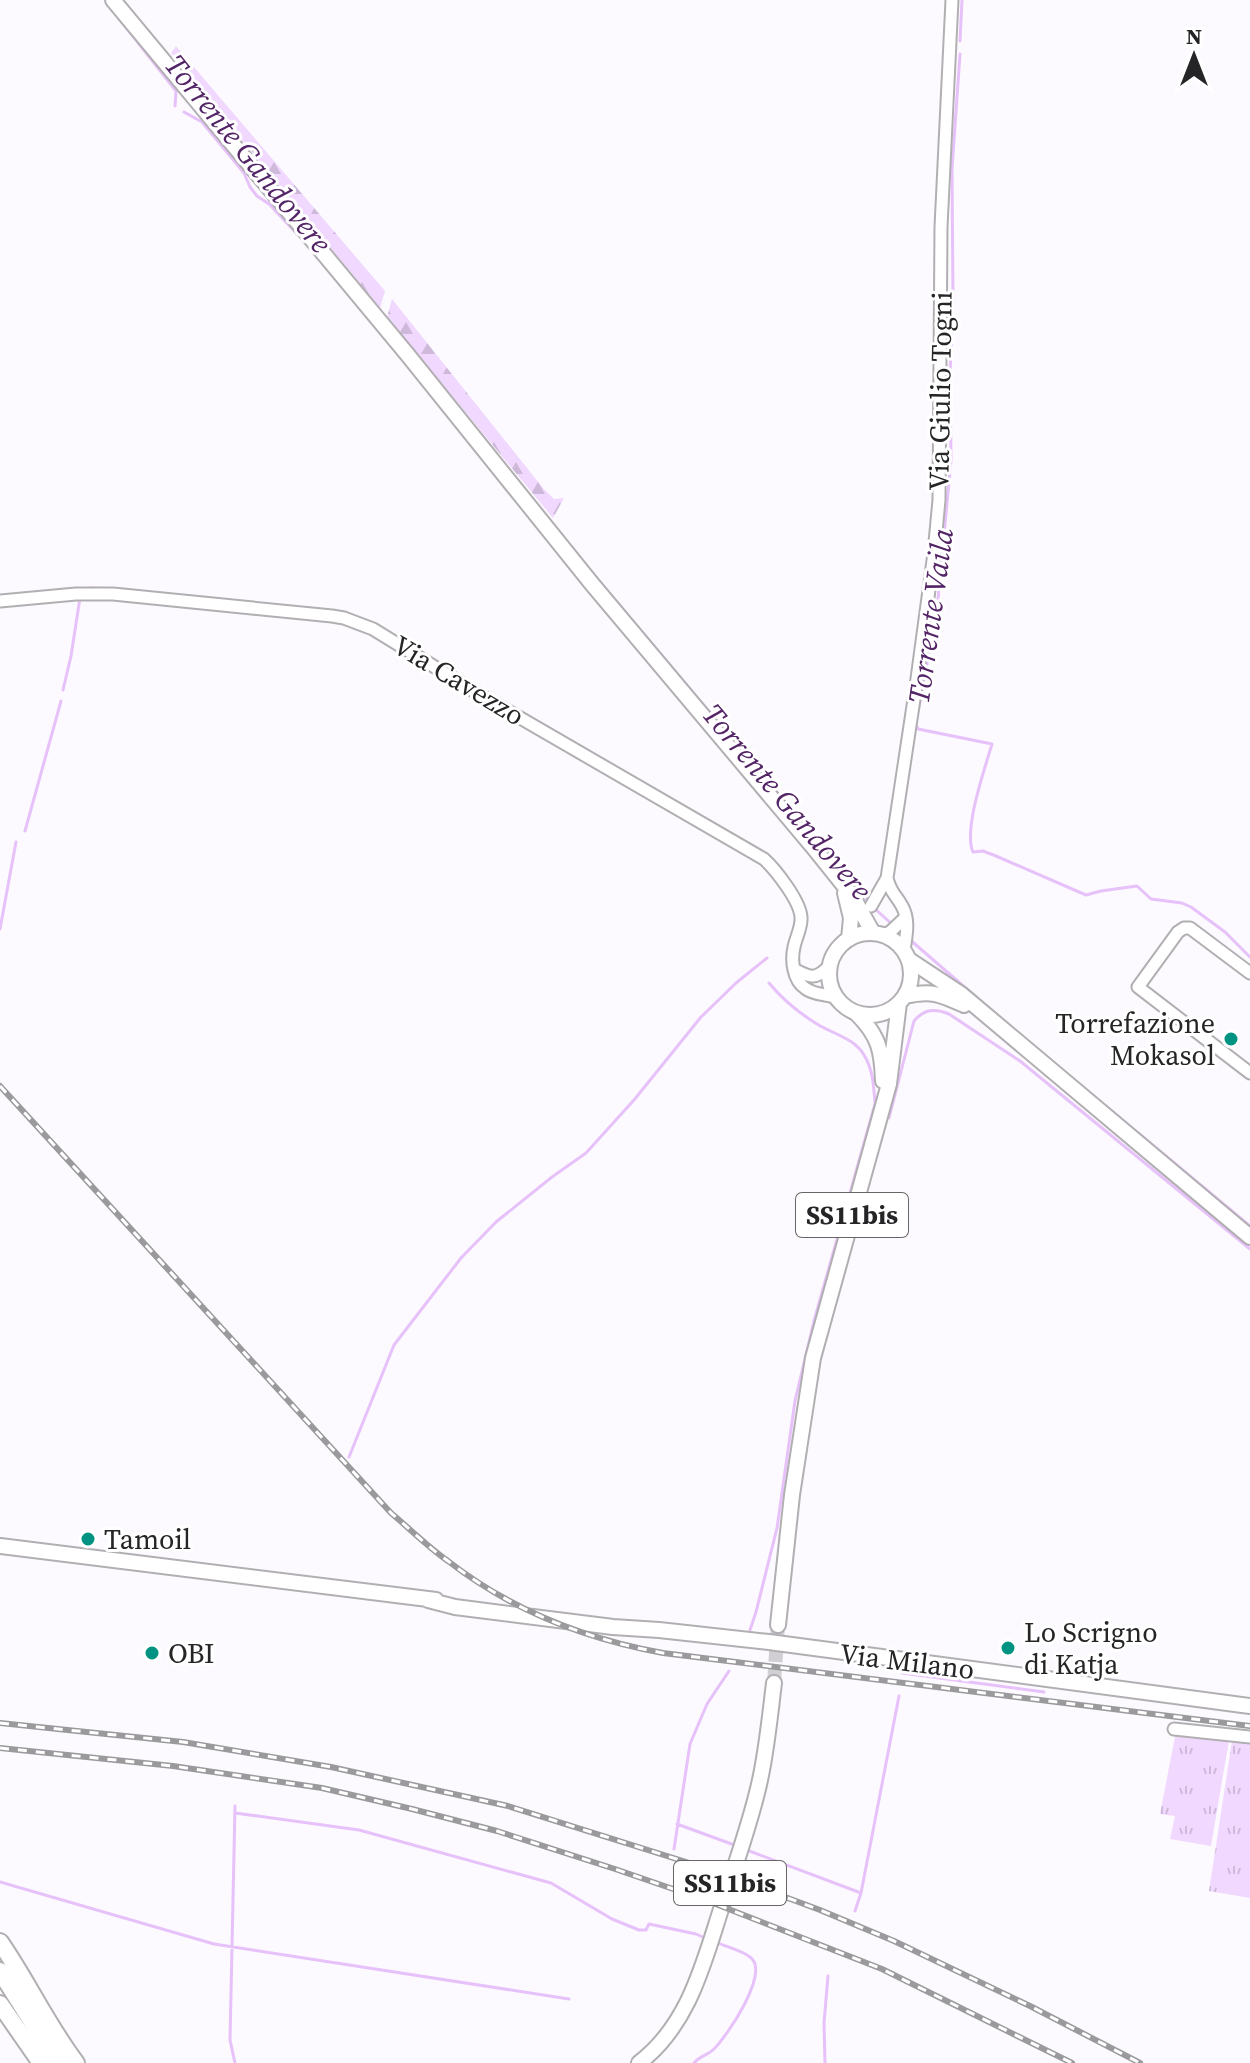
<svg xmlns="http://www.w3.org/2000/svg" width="1250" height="2063" viewBox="0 0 1250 2063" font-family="'Source Serif 4',serif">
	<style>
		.grass { fill: url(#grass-tufts) }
		.forest { fill: url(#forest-firs) }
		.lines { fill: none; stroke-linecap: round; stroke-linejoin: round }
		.stream { stroke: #e7c1fa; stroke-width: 3 }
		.major-tunnel { stroke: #d1cfd3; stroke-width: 14; stroke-dasharray: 14 7; stroke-linecap: butt }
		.minor-casing { stroke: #b2afb3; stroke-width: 15 }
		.major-casing { stroke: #b2afb3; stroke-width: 18 }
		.highway-casing { stroke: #b2afb3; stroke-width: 20 }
		.minor { stroke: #fff; stroke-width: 11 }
		.major { stroke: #fff; stroke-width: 14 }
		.highway { stroke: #fff; stroke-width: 16 }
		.rail-casing { stroke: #9a999c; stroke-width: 6 }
		.rail { stroke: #fff; stroke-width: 3; stroke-dasharray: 9; stroke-linecap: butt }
		.poi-dot { fill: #019381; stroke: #fff; stroke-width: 3 }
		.labels { text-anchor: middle; stroke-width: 6; stroke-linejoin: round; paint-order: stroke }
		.shield { fill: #fff; stroke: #666667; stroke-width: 2 }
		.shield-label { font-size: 26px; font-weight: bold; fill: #252426 }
		.street-label { font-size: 28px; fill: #252426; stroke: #fff }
		.poi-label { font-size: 28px; fill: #252426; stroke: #fff; text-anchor: start }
		.water-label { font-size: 30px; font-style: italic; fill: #532567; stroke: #fff }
	</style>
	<defs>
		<pattern id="grass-tufts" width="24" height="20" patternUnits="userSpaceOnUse" patternTransform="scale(2)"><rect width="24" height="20" fill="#f1d8fe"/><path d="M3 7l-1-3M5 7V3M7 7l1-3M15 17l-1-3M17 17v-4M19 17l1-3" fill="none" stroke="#ceb9da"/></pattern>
		<pattern id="forest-firs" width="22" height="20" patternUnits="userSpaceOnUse" patternTransform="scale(2)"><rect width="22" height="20" fill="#f1d8fe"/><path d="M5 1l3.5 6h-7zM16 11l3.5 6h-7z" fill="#ceb9da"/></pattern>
	</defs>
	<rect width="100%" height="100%" fill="#fcfafe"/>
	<path class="grass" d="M1182 1735 1229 1740 1211 1846 1170 1839 1175 1816 1160 1814 1175 1737Z
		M1232 1741 1250 1743V1898L1209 1891Z"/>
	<path class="forest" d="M176 46 385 291 380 308 171 53Z
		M392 299 543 488 554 499 564 498 553 518 387 317Z"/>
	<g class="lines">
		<path class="stream" d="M122 0 130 9
			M114 12 176 91 175 106
			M960 41 962 0
			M184 112 202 122 244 173 250 187 257 196 269 204 297 234
			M584 563 870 903
			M91 588 115 589
			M465 679 635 778
			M63 690 71 656 80 598
			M918 712 937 610 951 460 950 374 953 300 952 169 960 54
			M915 723 918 729 992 744C985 768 963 830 973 852L983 851 996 856 1086 895 1101 891 1137 886 1151 899 1182 903 1191 907 1225 932 1250 957
			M25 831 61 701
			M875 909 893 925
			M0 929 16 842
			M908 938 999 1017
			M1072 1078 1250 1226
			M889 1118 914 1021C924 1009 935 1008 949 1014L1020 1061 1250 1249
			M349 1457 394 1345 461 1258 496 1222 552 1177 586 1153 634 1100 701 1017 736 983 767 958
			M750 1630 756 1612 777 1528 795 1401 814 1321 875 1104C874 1088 873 1069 864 1055 854 1038 833 1034 817 1024 799 1013 783 1000 769 983
			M902 1673 1044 1692
			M235 1813 359 1830 551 1883 612 1919 639 1930H646L649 1924 696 1934 705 1938
			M677 1824 737 1846
			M674 1849 690 1744 707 1704 729 1671
			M744 1849 861 1893
			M0 1882 214 1944 569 1999
			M855 1911 861 1893 899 1696
			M235 2063 230 2040 235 1806
			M694 2063C700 2056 708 2055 714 2049 727 2036 771 1972 750 1957 741 1950 726 1947 716 1942
			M825 2063 824 2023 828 1976"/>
		<path class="major-tunnel" d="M774 1683 778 1625"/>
		<defs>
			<path id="minor" d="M0 601 76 594H113L332 616 344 618 373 629 477 693 764 859C776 870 800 901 801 917 802 927 796 937 794 947 791 960 793 980 805 988 812 994 826 995 835 997
				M871 906 887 878
				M883 935 890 932 906 917
				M904 951C906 936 910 920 902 906 895 893 891 894 887 878L916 686 934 553 939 500 941 227 952 0
				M794 969C810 978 816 980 829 966
				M1250 973 1190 928H1184L1178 932 1138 987 1250 1073
				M1174 1729 1250 1737"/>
			<path id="major" d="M113 0 407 354 592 584 813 847 853 897 873 933
				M845 893 851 918 849 939
				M829 974a41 41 0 1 1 82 0a41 41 0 1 1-82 0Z
				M908 959 961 994 1250 1237
				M905 996C932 990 940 994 964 1005
				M857 1014C879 1036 882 1051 883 1081
				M0 1546 436 1600
				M428 1600 455 1607 613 1627 659 1630 769 1642 1250 1706
				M778 1625 792 1495 813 1358 889 1084 899 1003
				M639 2063C690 2024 704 1961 723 1903 736 1862 751 1822 760 1780 767 1748 770 1715 774 1683"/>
			<path id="highway" d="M0 1942C27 1981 47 2025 76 2063
				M0 1971 58 2063
				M0 2004 41 2063"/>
		</defs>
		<use href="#minor" class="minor-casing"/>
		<use href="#major" class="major-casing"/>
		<use href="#highway" class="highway-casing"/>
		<use href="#minor" class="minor"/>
		<use href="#major" class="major"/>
		<use href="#highway" class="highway"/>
		<defs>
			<path id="rail" d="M0 1086 391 1513C410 1529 428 1547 448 1561 511 1610 585 1639 663 1653L1250 1726
				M0 1723 183 1742 331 1767 508 1806 718 1872 820 1910 894 1941 1030 2006 1140 2063
				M0 1748 173 1766 322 1788 412 1809 497 1831 615 1869 708 1901 882 1969 1072 2063"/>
		</defs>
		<use href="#rail" class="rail-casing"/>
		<use href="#rail" class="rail"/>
	</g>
	<g class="poi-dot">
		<circle cx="1231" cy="1039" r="8"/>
		<circle cx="88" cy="1539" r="8"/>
		<circle cx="1008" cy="1648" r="8"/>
		<circle cx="152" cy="1653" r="8"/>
	</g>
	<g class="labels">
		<g class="shield">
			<rect x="796" y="1193" width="112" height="44" rx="6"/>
			<rect x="674" y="1861" width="112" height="44" rx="6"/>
		</g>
		<g class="shield-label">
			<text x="852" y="1224">SS11bis</text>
			<text x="730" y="1892">SS11bis</text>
		</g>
		<g class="street-label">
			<text transform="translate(940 391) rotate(-89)" y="10">Via Giulio Togni</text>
			<text transform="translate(459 680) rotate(31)" y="10">Via Cavezzo</text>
			<text transform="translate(907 1661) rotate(7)" y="10">Via Milano</text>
		</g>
		<g class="poi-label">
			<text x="1215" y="1033" text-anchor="end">Torrefazione<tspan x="1215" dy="32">Mokasol</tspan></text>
			<text x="104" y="1549">Tamoil</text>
			<text x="1024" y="1642">Lo Scrigno<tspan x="1024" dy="32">di Katja</tspan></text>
			<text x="168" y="1663">OBI</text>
		</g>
		<g class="water-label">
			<text transform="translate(248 154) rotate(51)" y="10">Torrente Gandovere</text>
			<text transform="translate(931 616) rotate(-82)" y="10">Torrente Vaila</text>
			<text transform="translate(787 802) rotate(50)" y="10">Torrente Gandovere</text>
		</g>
	</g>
	<g transform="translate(1194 56)" stroke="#ffffff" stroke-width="6" paint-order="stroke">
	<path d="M0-6L14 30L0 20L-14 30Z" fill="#252426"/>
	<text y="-12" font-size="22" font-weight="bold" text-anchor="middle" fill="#252426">N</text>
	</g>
</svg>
